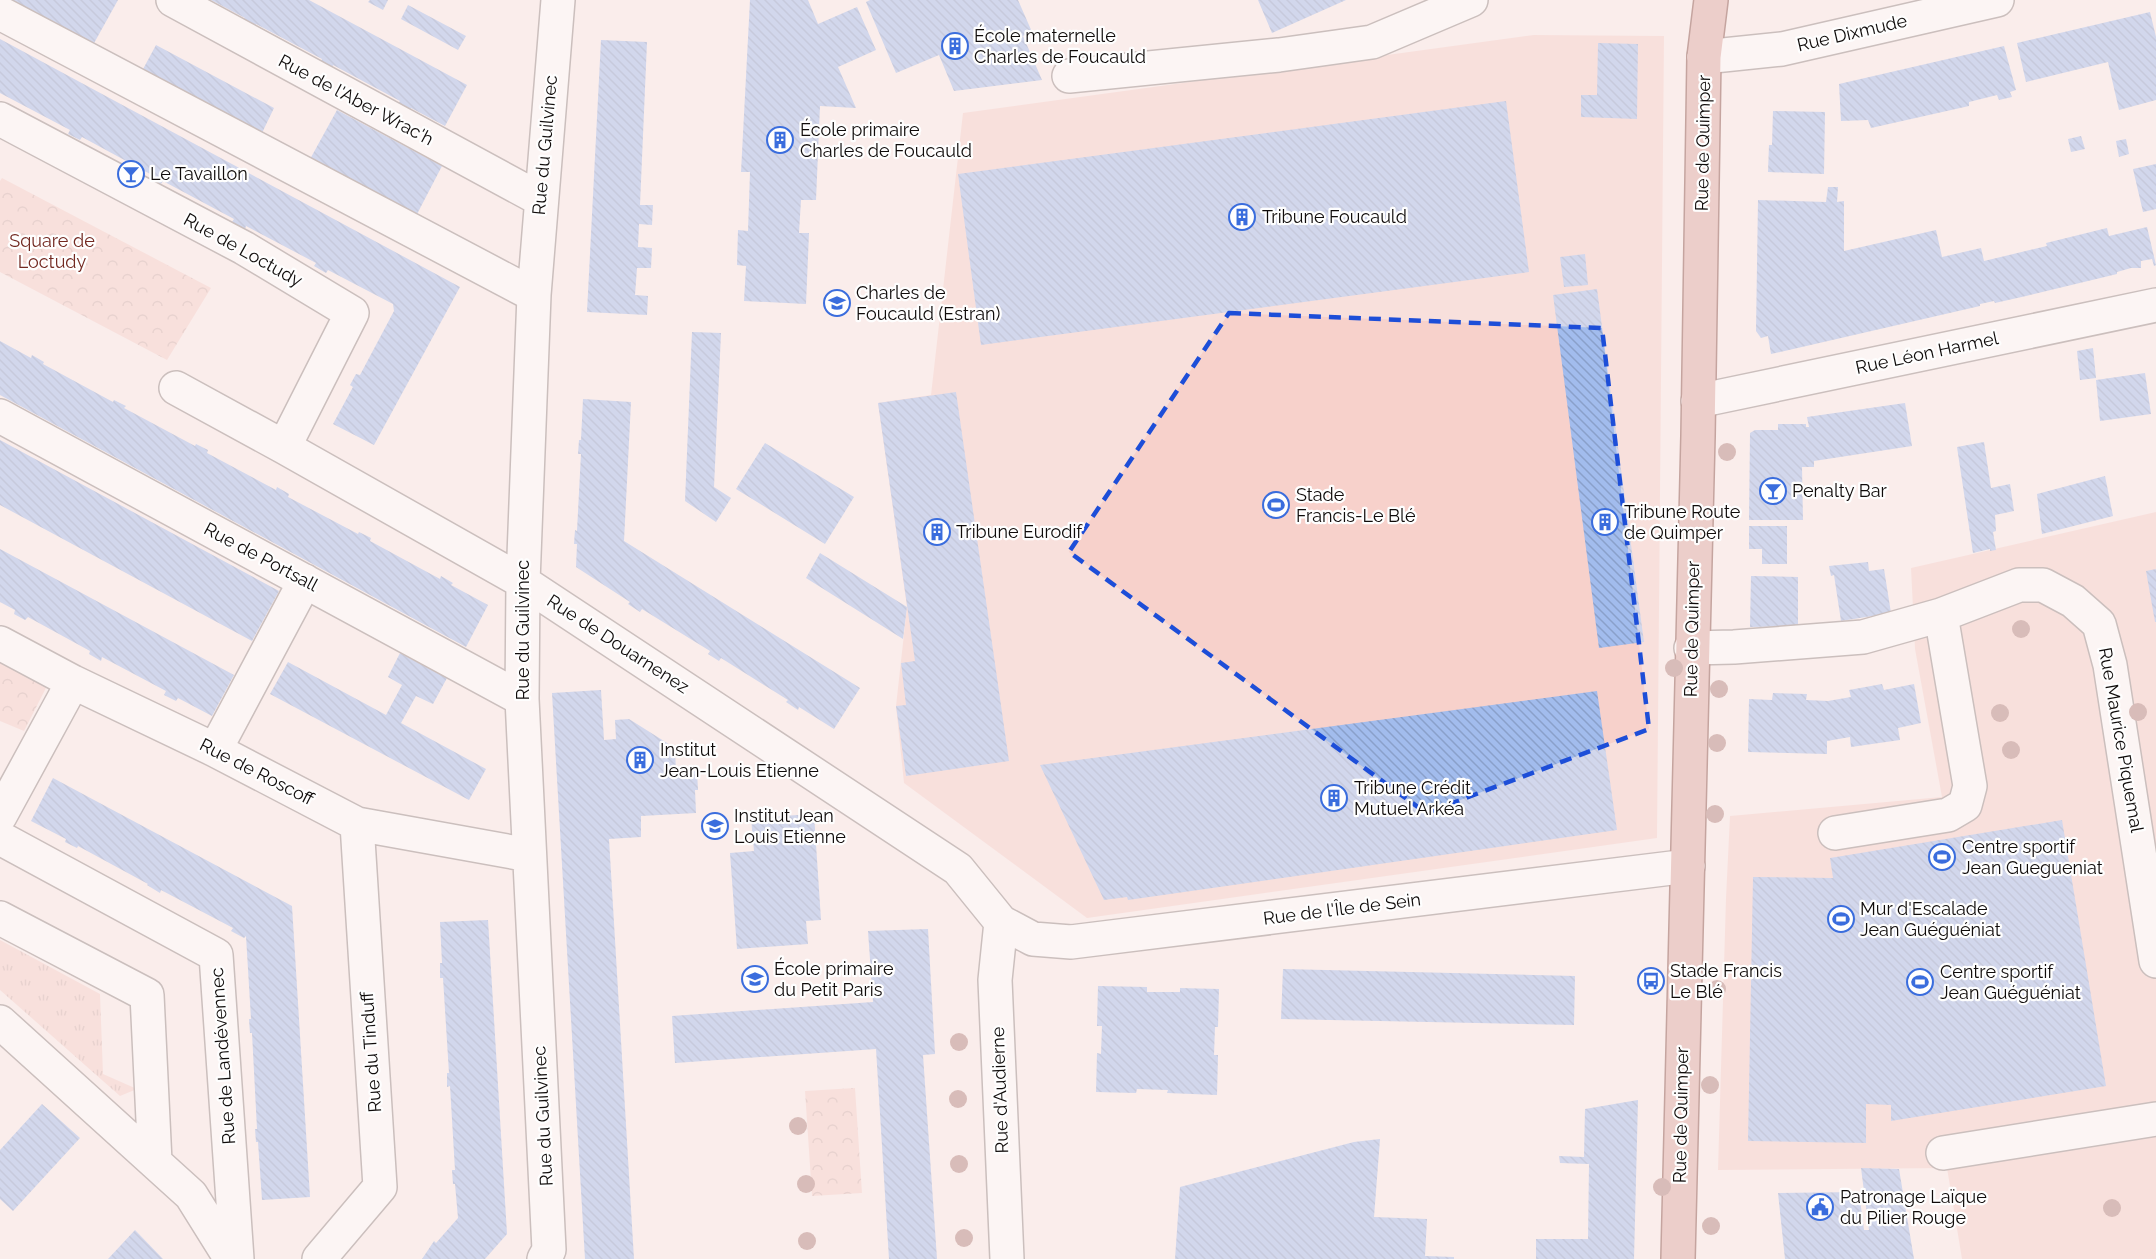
<svg xmlns="http://www.w3.org/2000/svg" width="2156" height="1259" viewBox="0 0 2156 1259" font-family="Raleway,sans-serif">
	<style>
		.grass { fill: url(#grass-tufts) }
		.forest { fill: url(#forest-crowns) }
		.pitch { fill: #f7d1cb }
		.building { fill: url(#building-back-hatch) }
		.lines { fill: none; stroke-linecap: round; stroke-linejoin: round }
		.minor-casing { stroke: #938886; stroke-width: 36 }
		.major-casing { stroke: #854d44; stroke-width: 36 }
		.minor { stroke: #fff; stroke-width: 33 }
		.major { stroke: #dca9a2; stroke-width: 33 }
		.tree { fill: #b0817c }
		.marked { fill: none; stroke: #1d4ed8; stroke-width: 4.5; stroke-dasharray: 12 8; stroke-linejoin: round }
		.labels { text-anchor: middle; stroke-width: 4.5; stroke-linejoin: round; paint-order: stroke }
		.street-label { font-size: 18px; fill: #0f0b0a; stroke: #fefefe }
		.poi-label { font-size: 18px; fill: #0f0b0a; stroke: #fefefe; text-anchor: start }
		.park-label { font-size: 18px; fill: #732921; stroke: #fefefe }
	</style>
	<defs>
		<pattern id="grass-tufts" width="24" height="20" patternUnits="userSpaceOnUse" patternTransform="scale(1.5)"><rect width="24" height="20" fill="#f7d1cb"/><path d="M3 7l-1-3M5 7V3M7 7l1-3M15 17l-1-3M17 17v-4M19 17l1-3" fill="none" stroke="#d3b2ad"/></pattern>
		<pattern id="forest-crowns" width="20" height="18" patternUnits="userSpaceOnUse" patternTransform="scale(1.5)"><rect width="20" height="18" fill="#f7d1cb"/><path d="M2 6a3 3 0 1 1 6 0M12 15a3 3 0 1 1 6 0" fill="none" stroke="#d3b2ad"/></pattern>
		<pattern id="building-back-hatch" width="6" height="6" patternUnits="userSpaceOnUse" patternTransform="scale(1.5)"><rect width="6" height="6" fill="#a2bced"/><path d="M-1 5l2 2M0 0l6 6M5-1l2 2" fill="none" stroke="#8aa0ca"/></pattern>
	</defs>
	<rect width="100%" height="100%" fill="#faedeb"/>
	<path class="grass" d="M0 940 100 994 103 1074 137 1089 120 1096 0 990Z"/>
	<path class="forest" d="M2 178 211 288 167 360 0 272V181Z
		M4 656 47 686 24 731 0 721V663Z
		M855 1088 862 1193 812 1196 805 1091Z"/>
	<path class="pitch" d="M1534 35 1664 36 1657 838 1087 918 904 783 896 706 907 607 878 403 931 395 963 113Z
		M2156 512V1259H1962L1947 1168 1718 1170 1726 898 1730 816 1942 797 1915 649 1911 568Z"/>
	<path class="building" d="M8 0H118L93 45Z
		M211 0H309L467 85 445 126 411 108 410 110 398 104 400 101 333 65 332 68 321 62 322 59 256 24 255 27 243 20 245 18Z
		M370 0H388L383 10 368 2Z
		M750 0H808L818 24 857 7 876 50 838 67 856 108 820 106 816 200H801L799 233H809L806 304 744 301 746 266 737 265 738 230 748 231 750 172H741Z
		M870 0H1018L1032 32 1023 36 1042 80 954 91 939 55 896 73 866 2Z
		M1258 0H1346L1272 33Z
		M408 5 466 36 458 50 401 19Z
		M2150 12 2156 37V100L2119 110 2108 62 2026 82 2017 43Z
		M0 39 460 287 374 445 333 424 353 387 350 385 356 374 360 375 394 311 393 304 328 270 326 273 314 266 316 263 246 226 245 229 232 222 234 219 163 181 161 184 150 178 152 175 82 137 80 140 68 134 70 130 0 93Z
		M601 40 647 42 640 205H653L652 225 639 224 638 247 652 248 651 268H637L635 295 648 296 647 315 587 312Z
		M1598 43 1638 44 1637 119 1581 117V95H1597Z
		M156 45 274 108 261 135 142 71Z
		M2004 46 2016 90 2010 92 2012 97 1999 100 1997 95 1969 102V106L1871 128 1868 120 1841 121 1839 84Z
		M1506 101 1529 272 981 345 958 174Z
		M337 110 442 166 415 218 309 161Z
		M1773 111 1825 112 1824 174 1768 172 1769 145H1772Z
		M2081 136 2085 149 2071 152 2068 139Z
		M2126 139 2129 154 2119 157 2116 141Z
		M2156 164V209L2143 212 2133 169Z
		M1828 187H1838L1837 202 1844 201V251L1936 230 1942 257 1981 248 1984 261 2047 246 2046 243 2107 228 2109 236 2147 227 2156 265 2154 266 2152 259 2141 261V268H2131L2117 272V274L2026 296 1995 303 1994 301 1980 304V306L1771 354 1768 336 1761 338 1756 331 1758 200 1826 202Z
		M1585 254 1588 285 1564 287 1560 257Z
		M1597 289 1644 642 1599 648 1553 295Z
		M692 332 721 333 714 487 731 498 716 522 685 501Z
		M0 341 31 358 32 355 44 362 43 364 113 402 114 400 126 406 124 408 195 446 196 444 208 450 207 453 276 490 277 487 289 494 288 497 358 534 359 532 371 538 370 541 440 579 441 576 453 583 451 585 488 605 466 647 0 395Z
		M2093 348 2096 378 2080 380 2077 351Z
		M2145 373 2151 414 2100 421 2096 380Z
		M956 392 1009 761 906 776 896 706 906 705 901 663 915 661 878 403Z
		M583 399 631 402 624 541 860 688 834 729 799 707 798 710 786 702 788 700 721 658 719 661 708 654 710 651 642 609 640 612 628 604 630 602 576 567 577 544H574L575 530 577 531 581 454H578L579 440H581Z
		M1905 403 1912 446 1814 461V467H1802L1803 520H1749L1750 433 1755 430H1778V424H1806V427H1809L1807 417Z
		M0 440 279 591 252 641 0 505Z
		M1984 442 1991 488 2010 484 2014 511 1995 515 1996 531 1993 532 1996 550 1990 551V549L1973 553 1957 447Z
		M765 443 854 497 825 544 736 489Z
		M2105 476 2113 516 2042 534 2037 494Z
		M1749 526H1787V564H1762V549H1749Z
		M0 549 234 675 212 716 178 698 176 701 164 695 166 691 102 657 101 661 89 654 90 651 28 617 25 620 14 614 15 610 0 602Z
		M820 553 907 607 903 639 806 578Z
		M1868 562 1869 571 1884 569 1891 613 1841 621 1834 575 1831 576 1829 566Z
		M2156 569V622H2155L2146 571Z
		M1751 576 1798 577V626L1750 627Z
		M400 653 447 678 433 704 416 696 401 723 486 769 469 800 270 694 288 662 386 715 402 685 388 677Z
		M1882 684 1884 690 1914 684 1921 723 1898 728 1900 740 1851 747 1850 737 1827 741V754L1748 752 1749 699 1772 700 1773 693 1807 694 1806 700 1828 701 1851 697 1849 690Z
		M601 690 604 740 616 739 615 720 629 719 675 748 676 772 697 771 698 790H695L696 813 641 816V837L609 839 634 1259H585L552 693Z
		M1597 691 1617 830 1128 900 1127 897 1104 900 1040 765Z
		M53 778 292 906 310 1197 262 1200 258 1142H256L255 1129H257L252 1033H250L249 1019H251L246 936 244 938 231 931 233 928 161 890 160 893 147 885 148 884 78 846 77 848 65 842 66 839 31 821Z
		M814 814 821 920 806 921 808 944 737 949 730 853 754 851 751 818Z
		M2062 820 2106 1086 1891 1121V1105L1866 1104V1143L1748 1141 1753 877 1833 878 1830 858Z
		M488 920 507 1234 485 1259H422L434 1241 436 1243 458 1218 455 1184H453L452 1170H455L450 1086 447 1087V1073H449L443 978H440V963H442L440 922Z
		M928 929 935 1054 923 1055 937 1259H889L876 1049 675 1063 672 1016 873 1002 868 931Z
		M1283 969 1575 976 1574 1025 1281 1019Z
		M1098 986 1147 987V992H1180V988L1219 989 1218 1027H1215L1214 1055H1218L1217 1095 1167 1093 1168 1090 1137 1089 1136 1093 1096 1092 1097 1053 1101 1054 1102 1026H1097Z
		M1638 1100 1634 1259H1536V1239H1588L1589 1164 1560 1163 1559 1156 1584 1157 1585 1109Z
		M42 1104 80 1138 13 1211 0 1199V1150Z
		M1380 1139 1374 1217 1427 1219 1425 1256 1454 1257V1259H1175L1180 1187 1354 1142Z
		M1861 1168 1899 1169 1914 1259H1785L1778 1193 1859 1192 1864 1230H1869Z
		M135 1230 163 1259H108Z"/>
	<g class="lines">
		<defs>
			<path id="minor" d="M173 0 540 199
				M0 13 534 295
				M1704 57 1782 49 1997 0
				M1069 76 1279 55 1372 42 1471 0
				M0 119 244 248 352 313 284 447
				M176 388 284 447 523 582 958 869 1001 922 1033 939 1071 942 1688 866
				M1698 401 2156 305
				M0 416 522 699
				M0 643 73 682 215 750 357 824 529 855
				M1691 648 1734 647 1863 637 1941 615 2019 585H2043L2073 601 2099 624 2110 665 2156 961
				M215 750 305 581
				M0 816 73 682
				M1835 833 1948 815 1965 805 1970 786 1941 615
				M0 838 216 955 237 1259
				M0 918 147 995 155 1162
				M1001 922 995 980 1007 1259
				M0 1022 191 1195 231 1259
				M1943 1153 2156 1119
				M319 1259 380 1187 357 824
				M544 1259 549 1250 522 699 523 582 534 295 558 0"/>
			<path id="major" d="M1678 1259 1698 436 1704 57 1711 0"/>
		</defs>
		<use href="#minor" class="minor-casing"/>
		<use href="#major" class="major-casing"/>
		<use href="#minor" class="minor"/>
		<use href="#major" class="major"/>
	</g>
	<g class="tree">
		<circle cx="1727" cy="452" r="9"/>
		<circle cx="2021" cy="629" r="9"/>
		<circle cx="1674" cy="668" r="9"/>
		<circle cx="1719" cy="689" r="9"/>
		<circle cx="2138" cy="712" r="9"/>
		<circle cx="2000" cy="713" r="9"/>
		<circle cx="1717" cy="743" r="9"/>
		<circle cx="2011" cy="750" r="9"/>
		<circle cx="1715" cy="814" r="9"/>
		<circle cx="1717" cy="989" r="9"/>
		<circle cx="959" cy="1042" r="9"/>
		<circle cx="1710" cy="1085" r="9"/>
		<circle cx="958" cy="1099" r="9"/>
		<circle cx="798" cy="1126" r="9"/>
		<circle cx="959" cy="1164" r="9"/>
		<circle cx="806" cy="1184" r="9"/>
		<circle cx="1662" cy="1187" r="9"/>
		<circle cx="2112" cy="1208" r="9"/>
		<circle cx="1711" cy="1226" r="9"/>
		<circle cx="964" cy="1238" r="9"/>
		<circle cx="807" cy="1241" r="9"/>
	</g>
	<path d="M0 0H2156V1259H0ZM1229 313 1602 328 1649 729 1426 813 1069 552Z" fill="#faedeb" fill-opacity=".55" fill-rule="evenodd"/>
	<path class="marked" d="M1229 313 1602 328 1649 729 1426 813 1069 552Z"/>
	<defs>
		<symbol id="building-ring" viewBox="-11 -11 22 22"><circle r="9.5" fill="#fefefe" stroke="#3a6ddd" stroke-width="1.5"/><path d="M-4-6H4V6H1V3H-1V6H-4ZM-2.5-4.3h1.7v1.8h-1.7ZM.8-4.3h1.7v1.8H.8ZM-2.5-1h1.7V.8h-1.7ZM.8-1h1.7V.8H.8Z" fill="#3a6ddd"/></symbol>
		<symbol id="bar-ring" viewBox="-11 -11 22 22"><circle r="9.5" fill="#fefefe" stroke="#3a6ddd" stroke-width="1.5"/><path d="M-6-5H6L.8 .8V4.5H3.5V6h-7V4.5H-.8V.8Z" fill="#3a6ddd"/></symbol>
		<symbol id="school-ring" viewBox="-11 -11 22 22"><circle r="9.5" fill="#fefefe" stroke="#3a6ddd" stroke-width="1.5"/><path d="M0-5L7-2L0 1L-7-2ZM-4 1L0 2.5L4 1V4Q0 6-4 4Z" fill="#3a6ddd"/></symbol>
		<symbol id="stadium-ring" viewBox="-11 -11 22 22"><circle r="9.5" fill="#fefefe" stroke="#3a6ddd" stroke-width="1.5"/><path d="M0-5a6.5 5 0 1 0 0 10a6.5 5 0 1 0 0-10ZM-3.5-1.8h7v3.6h-7Z" fill="#3a6ddd"/></symbol>
		<symbol id="bus-ring" viewBox="-11 -11 22 22"><circle r="9.5" fill="#fefefe" stroke="#3a6ddd" stroke-width="1.5"/><path d="M-5-6H5V4H4V6H2V4H-2V6H-4V4H-5ZM-3.5-4V0h7V-4ZM-3.5 1.2v1.5H-2V1.2ZM2 1.2v1.5H3.5V1.2Z" fill="#3a6ddd"/></symbol>
		<symbol id="civic-ring" viewBox="-11 -11 22 22"><circle r="9.5" fill="#fefefe" stroke="#3a6ddd" stroke-width="1.5"/><path d="M-.6-6.5H3V-4.5H.6V-3L4-1V1h2V6H-6V1h2V-1L-.6-3ZM-1.2 2.5V6h2.4V2.5Z" fill="#3a6ddd"/></symbol>
	</defs>
	<g fill-rule="evenodd">
		<use href="#building-ring" x="940" y="31" width="30" height="30"/>
		<use href="#building-ring" x="765" y="125" width="30" height="30"/>
		<use href="#bar-ring" x="116" y="159" width="30" height="30"/>
		<use href="#building-ring" x="1227" y="202" width="30" height="30"/>
		<use href="#school-ring" x="822" y="288" width="30" height="30"/>
		<use href="#bar-ring" x="1758" y="476" width="30" height="30"/>
		<use href="#stadium-ring" x="1261" y="490" width="30" height="30"/>
		<use href="#building-ring" x="1590" y="507" width="30" height="30"/>
		<use href="#building-ring" x="922" y="517" width="30" height="30"/>
		<use href="#building-ring" x="625" y="745" width="30" height="30"/>
		<use href="#building-ring" x="1319" y="783" width="30" height="30"/>
		<use href="#school-ring" x="700" y="811" width="30" height="30"/>
		<use href="#stadium-ring" x="1927" y="842" width="30" height="30"/>
		<use href="#stadium-ring" x="1826" y="904" width="30" height="30"/>
		<use href="#school-ring" x="740" y="964" width="30" height="30"/>
		<use href="#bus-ring" x="1636" y="966" width="30" height="30"/>
		<use href="#stadium-ring" x="1905" y="967" width="30" height="30"/>
		<use href="#civic-ring" x="1805" y="1192" width="30" height="30"/>
	</g>
	<g class="labels">
		<g class="street-label">
			<text transform="translate(1852 33) rotate(-13)" y="6">Rue Dixmude</text>
			<text transform="translate(356 100) rotate(28)" y="6">Rue de l'Aber Wrac'h</text>
			<text transform="translate(1703 143) rotate(-89)" y="6">Rue de Quimper</text>
			<text transform="translate(545 145) rotate(-85)" y="6">Rue du Guilvinec</text>
			<text transform="translate(243 250) rotate(29)" y="6">Rue de Loctudy</text>
			<text transform="translate(1927 353) rotate(-12)" y="6">Rue Léon Harmel</text>
			<text transform="translate(261 557) rotate(28)" y="6">Rue de Portsall</text>
			<text transform="translate(1692 629) rotate(-89)" y="6">Rue de Quimper</text>
			<text transform="translate(523 630) rotate(-90)" y="6">Rue du Guilvinec</text>
			<text transform="translate(618 644) rotate(33)" y="6">Rue de Douarnenez</text>
			<text transform="translate(2121 740) rotate(80)" y="6">Rue Maurice Piquemal</text>
			<text transform="translate(257 772) rotate(27)" y="6">Rue de Roscoff</text>
			<text transform="translate(1342 909) rotate(-7)" y="6">Rue de l'Île de Sein</text>
			<text transform="translate(371 1052) rotate(-94)" y="6">Rue du Tinduff</text>
			<text transform="translate(223 1056) rotate(-94)" y="6">Rue de Landévennec</text>
			<text transform="translate(1000 1090) rotate(-92)" y="6">Rue d'Audierne</text>
			<text transform="translate(1681 1115) rotate(-89)" y="6">Rue de Quimper</text>
			<text transform="translate(543 1116) rotate(-93)" y="6">Rue du Guilvinec</text>
		</g>
		<g class="poi-label">
			<text x="974" y="42">École maternelle<tspan x="974" dy="21">Charles de Foucauld</tspan></text>
			<text x="800" y="136">École primaire<tspan x="800" dy="21">Charles de Foucauld</tspan></text>
			<text x="150" y="180">Le Tavaillon</text>
			<text x="1262" y="223">Tribune Foucauld</text>
			<text x="856" y="299">Charles de<tspan x="856" dy="21">Foucauld (Estran)</tspan></text>
			<text x="1792" y="497">Penalty Bar</text>
			<text x="1296" y="501">Stade<tspan x="1296" dy="21">Francis-Le Blé</tspan></text>
			<text x="1624" y="518">Tribune Route<tspan x="1624" dy="21">de Quimper</tspan></text>
			<text x="956" y="538">Tribune Eurodif</text>
			<text x="660" y="756">Institut<tspan x="660" dy="21">Jean-Louis Etienne</tspan></text>
			<text x="1354" y="794">Tribune Crédit<tspan x="1354" dy="21">Mutuel Arkéa</tspan></text>
			<text x="734" y="822">Institut Jean<tspan x="734" dy="21">Louis Etienne</tspan></text>
			<text x="1962" y="853">Centre sportif<tspan x="1962" dy="21">Jean Guegueniat</tspan></text>
			<text x="1860" y="915">Mur d'Escalade<tspan x="1860" dy="21">Jean Guéguéniat</tspan></text>
			<text x="774" y="975">École primaire<tspan x="774" dy="21">du Petit Paris</tspan></text>
			<text x="1670" y="977">Stade Francis<tspan x="1670" dy="21">Le Blé</tspan></text>
			<text x="1940" y="978">Centre sportif<tspan x="1940" dy="21">Jean Guéguéniat</tspan></text>
			<text x="1840" y="1203">Patronage Laïque<tspan x="1840" dy="21">du Pilier Rouge</tspan></text>
		</g>
		<g class="park-label">
			<text x="52" y="247">Square de<tspan x="52" dy="21">Loctudy</tspan></text>
		</g>
	</g>
</svg>
